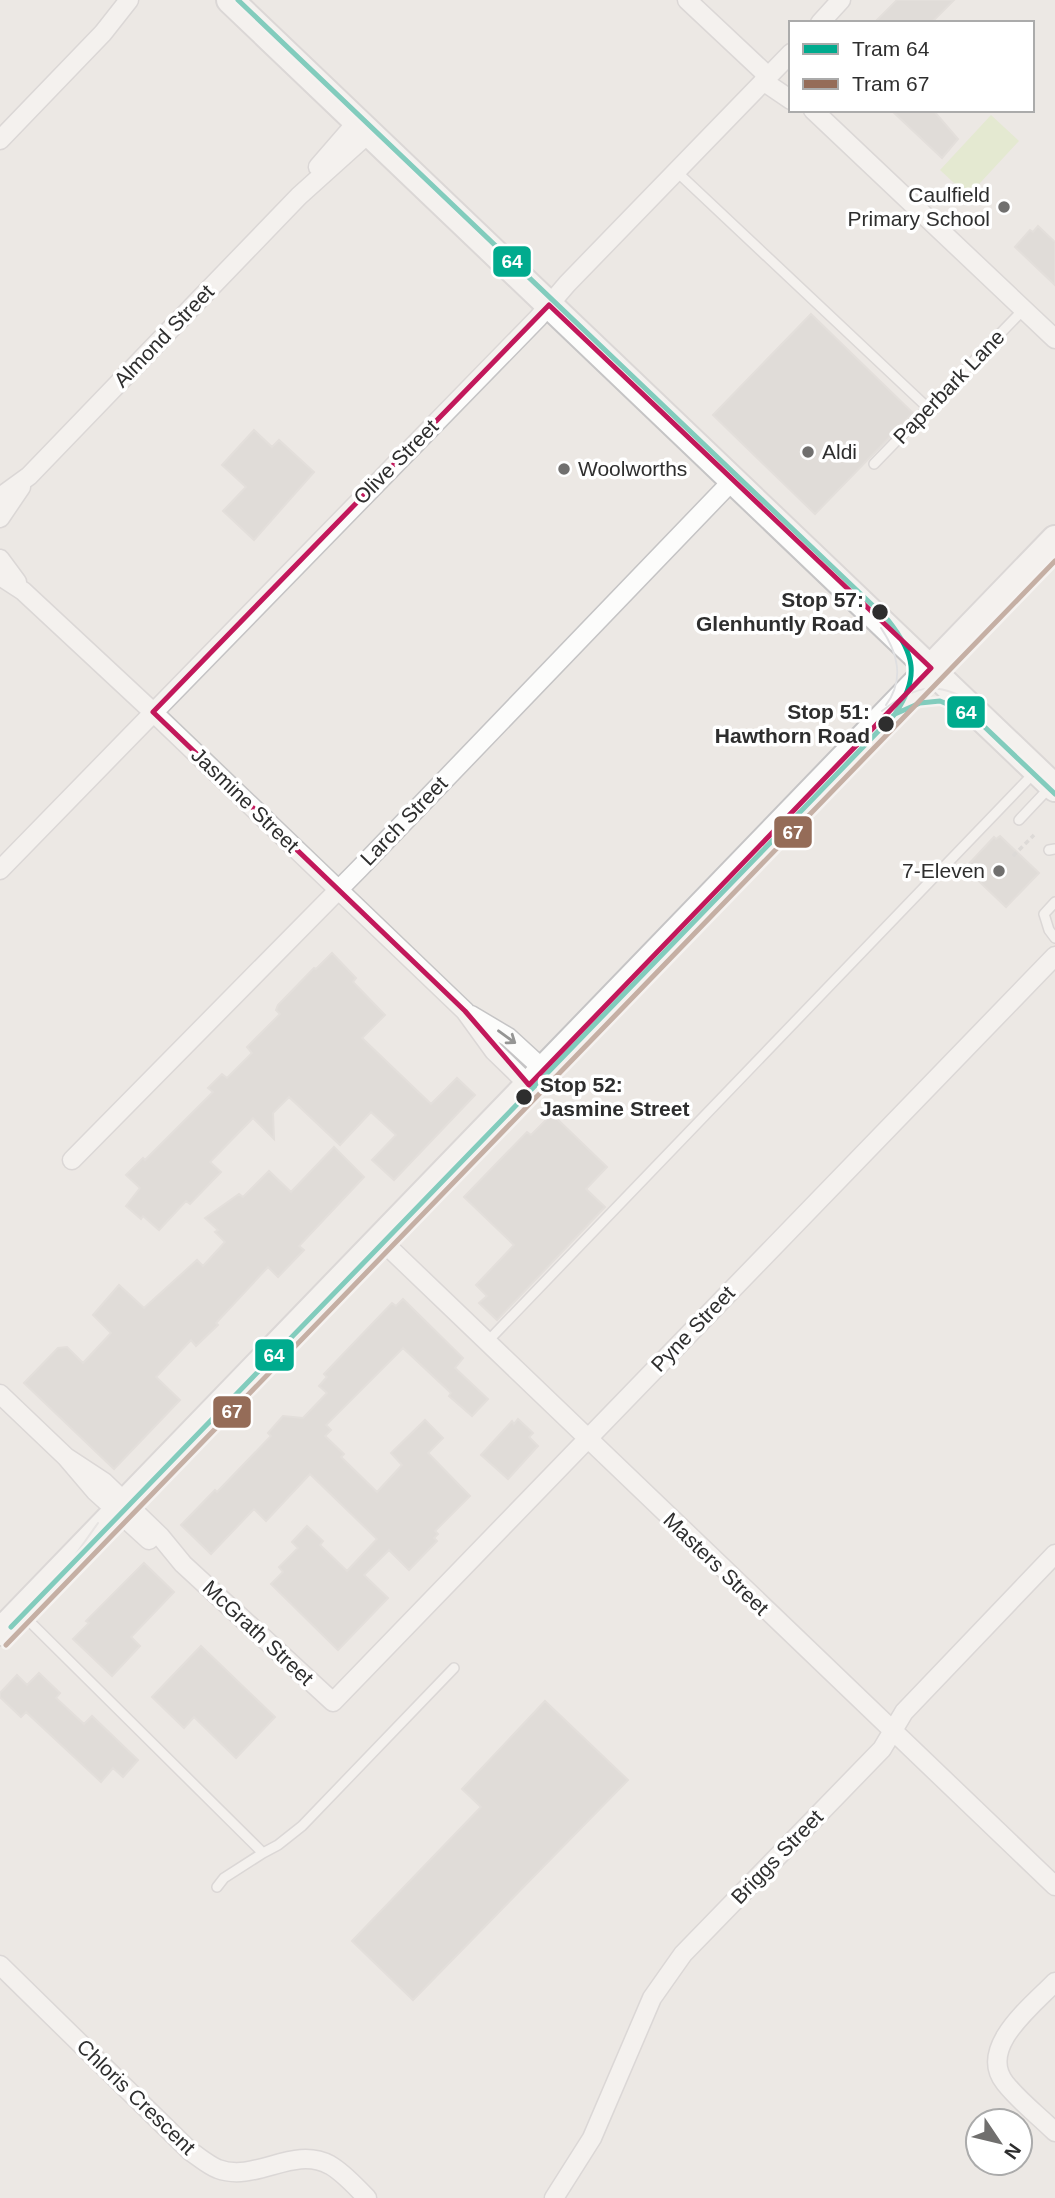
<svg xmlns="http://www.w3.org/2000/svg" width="1055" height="2198" viewBox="0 0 1055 2198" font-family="Helvetica,sans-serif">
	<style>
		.pitch { fill: #d9eabb }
		.building { fill: #d1cecb; stroke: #d7d4d0; stroke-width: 2 }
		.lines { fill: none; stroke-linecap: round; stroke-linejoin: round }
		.lane-casing { stroke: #c5c4c5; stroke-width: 12 }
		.street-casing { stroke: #c5c4c5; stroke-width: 21 }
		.secondary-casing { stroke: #c5c4c5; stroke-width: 30 }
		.path { stroke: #c9c9c8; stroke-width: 3.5; stroke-dasharray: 5 3.5; stroke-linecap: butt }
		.lane { stroke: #fcfcfb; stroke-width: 9 }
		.street { stroke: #fcfcfb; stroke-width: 18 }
		.secondary { stroke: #fcfcfb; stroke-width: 26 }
		.tram { stroke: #dfdfe1; stroke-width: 2 }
		.tram-1-casing { stroke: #fff; stroke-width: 10 }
		.tram-2-casing { stroke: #fff; stroke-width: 10 }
		.tram-1 { stroke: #00ab8e; stroke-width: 5 }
		.tram-2 { stroke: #956c58; stroke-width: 5 }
		.oneway { stroke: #959594 }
		.marked { fill: none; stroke: #c2185b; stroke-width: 5; stroke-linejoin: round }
		.poi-dot { fill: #706f6e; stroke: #fff; stroke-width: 2.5 }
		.stop-dot { fill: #2e2e2e; stroke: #fff; stroke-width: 2.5 }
		.labels { text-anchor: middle; stroke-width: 7; stroke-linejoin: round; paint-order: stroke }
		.poi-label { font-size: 21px; fill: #2e2e2e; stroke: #fff; text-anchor: end }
		.street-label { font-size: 21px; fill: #2e2e2e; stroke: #fff }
		.stop-label { font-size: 21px; font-weight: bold; fill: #2e2e2e; stroke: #fff; text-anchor: end }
		.line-badge { stroke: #fff; stroke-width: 2.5 }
		.badge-label { font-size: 19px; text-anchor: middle; font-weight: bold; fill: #fff }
	</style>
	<rect width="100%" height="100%" fill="#ece8e4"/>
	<path class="pitch" d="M991 115 1019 141 968 196 940 170Z"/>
	<path class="building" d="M897 0H954L931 23H874Z
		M891 110H933L958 139 942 158Z
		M1038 226 1055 242V285L1015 247 1030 230 1033 232Z
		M811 314 913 413 815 514 713 415Z
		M254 430 272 447 279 440 314 472 254 540 223 511 246 487 222 465Z
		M1000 836 1039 873 1006 907 965 868 994 837 996 839Z
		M332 953 356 978 353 982 385 1015 362 1038 431 1104 457 1078 475 1095 394 1180 372 1160 396 1135 371 1112 340 1145 289 1097 273 1113 274 1139 253 1118 210 1162 221 1172 190 1204 186 1201 159 1230 143 1216 141 1219 126 1206 140 1188 126 1175 143 1158 145 1160 213 1092 208 1088 222 1074 227 1078 252 1053 247 1047 280 1014 276 1010 278 1005 314 968 316 969Z
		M552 1114 607 1167 586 1189 605 1207 497 1320 479 1303 487 1296 476 1285 514 1245 464 1197 527 1132 531 1135Z
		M334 1147 364 1177 299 1246 304 1250 278 1277 268 1267 216 1323 218 1325 196 1346 191 1340 156 1377 180 1400 114 1469 24 1383 58 1348 67 1347 83 1363 111 1333 93 1315 119 1285 144 1308 197 1260 203 1266 225 1242 215 1232 218 1230 205 1218 239 1194 243 1197 269 1171 291 1192Z
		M403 1299 463 1358 455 1368 488 1399 472 1416 449 1396 451 1393 403 1348 326 1425 331 1430 325 1436 344 1454 341 1457 377 1492 402 1465 391 1453 425 1420 443 1438 428 1453 470 1496 435 1531 438 1534 434 1538 437 1541 409 1570 389 1550 364 1575 388 1598 338 1650 271 1584 283 1572 279 1567 298 1548 292 1542 307 1526 323 1541 320 1545 347 1571 377 1539 310 1474 266 1521 254 1509 211 1554 181 1525 215 1490 217 1492 271 1436 268 1433 283 1416 303 1418 327 1393 319 1386 327 1377 324 1374 392 1303 396 1306Z
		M518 1419 533 1433 529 1437 538 1446 508 1479 481 1455 512 1421 514 1424Z
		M144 1563 174 1592 131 1637 140 1646 112 1676 73 1639 89 1623 86 1621Z
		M201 1646 275 1717 236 1758 194 1717 184 1728 152 1697Z
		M39 1673 60 1693 56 1698 84 1724 92 1716 138 1760 123 1777 113 1768 101 1782 26 1712 21 1717 0 1697V1693L17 1675 27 1685Z
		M545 1701 628 1780 413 2000 352 1941 481 1807 462 1789Z"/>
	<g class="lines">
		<defs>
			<path id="lane" d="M676 171 928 408
				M874 464 1024 309
				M1019 820 1051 786
				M1049 850 1055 849
				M1055 902 1044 914 1049 930 1055 938
				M487 1342 1036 771
				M21 1613 263 1853 224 1878 217 1887
				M263 1853 278 1845 302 1826 454 1668"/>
			<path id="street" d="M687 0 768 76
				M820 23 841 0
				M763 81 791 100
				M813 110 1055 339
				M0 140 103 33 129 0
				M318 167 357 122
				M0 497 29 476 299 196 369 133
				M0 518 21 487
				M0 559 17 582
				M0 576 23 591 153 712 465 1011 494 1051 529 1085
				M0 870 538 318 567 284 791 53
				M471 1015 508 1037 544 1070
				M72 1160 359 869 733 480
				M380 1239 1055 1886
				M0 1394 66 1457 95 1491 149 1540
				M66 1457 104 1482 160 1536 183 1564 333 1702 1055 956
				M0 1965 190 2151C199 2157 208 2165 218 2169 256 2183 293 2145 330 2165 344 2173 356 2187 367 2198
				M1055 1982C1032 2006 977 2048 1005 2083 1019 2101 1039 2116 1055 2132
				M554 2198 592 2138 652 1998 683 1954 882 1749 904 1712 1055 1554"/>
			<path id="secondary" d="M230 0 1055 788
				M0 1632 1055 539"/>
		</defs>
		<use href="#lane" class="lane-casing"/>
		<use href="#street" class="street-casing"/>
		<use href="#secondary" class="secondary-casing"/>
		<path class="path" d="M1013 856 1034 835"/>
		<use href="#lane" class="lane"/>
		<use href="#street" class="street"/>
		<use href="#secondary" class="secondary"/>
		<path class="tram" d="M881 628C898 653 905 679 886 705
			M882 711C917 683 941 681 978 706
			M59 1578 98 1523"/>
		<defs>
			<path id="tram-1" d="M863 747 895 714 920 703 940 701 971 714 1055 794
				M11 1627 895 714C920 677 915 654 888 620L238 0"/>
			<path id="tram-2" d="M6 1645 1055 561"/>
		</defs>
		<use href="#tram-1" class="tram-1-casing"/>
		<use href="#tram-2" class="tram-2-casing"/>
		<use href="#tram-1" class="tram-1"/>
		<use href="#tram-2" class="tram-2"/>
	</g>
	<defs><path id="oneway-shaft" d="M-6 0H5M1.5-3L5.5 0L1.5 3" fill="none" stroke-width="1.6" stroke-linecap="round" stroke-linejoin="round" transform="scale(1.75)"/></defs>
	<use class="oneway" href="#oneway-shaft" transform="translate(507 1037) rotate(36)"/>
	<path d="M0 0H1055V2198H0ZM549 305 931 668 529 1085 465 1011 153 712Z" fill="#ece8e4" fill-opacity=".55" fill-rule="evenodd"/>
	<path class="marked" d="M549 305 931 668 529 1085 465 1011 153 712Z"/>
	<g class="poi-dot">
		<circle cx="1004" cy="207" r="7"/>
		<circle cx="808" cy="452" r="7"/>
		<circle cx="564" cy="469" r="7"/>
		<circle cx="999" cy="871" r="7"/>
	</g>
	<g class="stop-dot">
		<circle cx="880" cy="612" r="9"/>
		<circle cx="886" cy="724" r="9"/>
		<circle cx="524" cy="1097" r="9"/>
	</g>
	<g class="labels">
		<g class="poi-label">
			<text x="990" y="202">Caulfield<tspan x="990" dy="24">Primary School</tspan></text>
			<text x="822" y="459" text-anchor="start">Aldi</text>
			<text x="578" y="476" text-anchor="start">Woolworths</text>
			<text x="985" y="878">7-Eleven</text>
		</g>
		<g class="street-label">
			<text transform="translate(164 336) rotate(-46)" y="7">Almond Street</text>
			<text transform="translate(949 387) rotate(-46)" y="7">Paperbark Lane</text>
			<text transform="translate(396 462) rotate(-45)" y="7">Olive Street</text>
			<text transform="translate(245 800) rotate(44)" y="7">Jasmine Street</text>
			<text transform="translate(404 821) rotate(-46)" y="7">Larch Street</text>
			<text transform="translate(693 1329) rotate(-46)" y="7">Pyne Street</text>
			<text transform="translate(716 1564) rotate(44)" y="7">Masters Street</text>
			<text transform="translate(258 1633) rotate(43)" y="7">McGrath Street</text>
			<text transform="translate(777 1857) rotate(-46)" y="7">Briggs Street</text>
			<text transform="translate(136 2097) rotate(44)" y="7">Chloris Crescent</text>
		</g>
		<g class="stop-label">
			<text x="864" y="607">Stop 57:<tspan x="864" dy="24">Glenhuntly Road</tspan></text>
			<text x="870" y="719">Stop 51:<tspan x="870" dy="24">Hawthorn Road</tspan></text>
			<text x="540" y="1092" text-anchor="start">Stop 52:<tspan x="540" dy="24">Jasmine Street</tspan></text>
		</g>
	</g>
	<g class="line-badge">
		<rect x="492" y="245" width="40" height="33" rx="7" fill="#00ab8e"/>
		<rect x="946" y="695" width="40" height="34" rx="7" fill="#00ab8e"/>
		<rect x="773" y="815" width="40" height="34" rx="7" fill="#956c58"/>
		<rect x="254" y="1338" width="41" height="34" rx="7" fill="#00ab8e"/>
		<rect x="212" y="1395" width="40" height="34" rx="7" fill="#956c58"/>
	</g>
	<g class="badge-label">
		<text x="512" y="268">64</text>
		<text x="966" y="719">64</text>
		<text x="793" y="839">67</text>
		<text x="274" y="1362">64</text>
		<text x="232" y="1418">67</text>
	</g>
	<rect x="789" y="21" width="245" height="91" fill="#ffffff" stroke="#ababab" stroke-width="2"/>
	<rect x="803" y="44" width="35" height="10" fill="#00ab8e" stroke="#ababab" stroke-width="2"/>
	<text x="852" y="56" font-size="21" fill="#2e2e2e">Tram 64</text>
	<rect x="803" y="79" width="35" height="10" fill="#956c58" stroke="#ababab" stroke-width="2"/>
	<text x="852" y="91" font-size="21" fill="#2e2e2e">Tram 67</text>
	<g transform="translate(999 2142) rotate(125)"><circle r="33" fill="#ffffff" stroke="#ababab" stroke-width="2"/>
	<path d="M0-5L12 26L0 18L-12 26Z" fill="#706f6e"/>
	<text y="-10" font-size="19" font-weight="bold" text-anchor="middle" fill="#2e2e2e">N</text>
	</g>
</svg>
